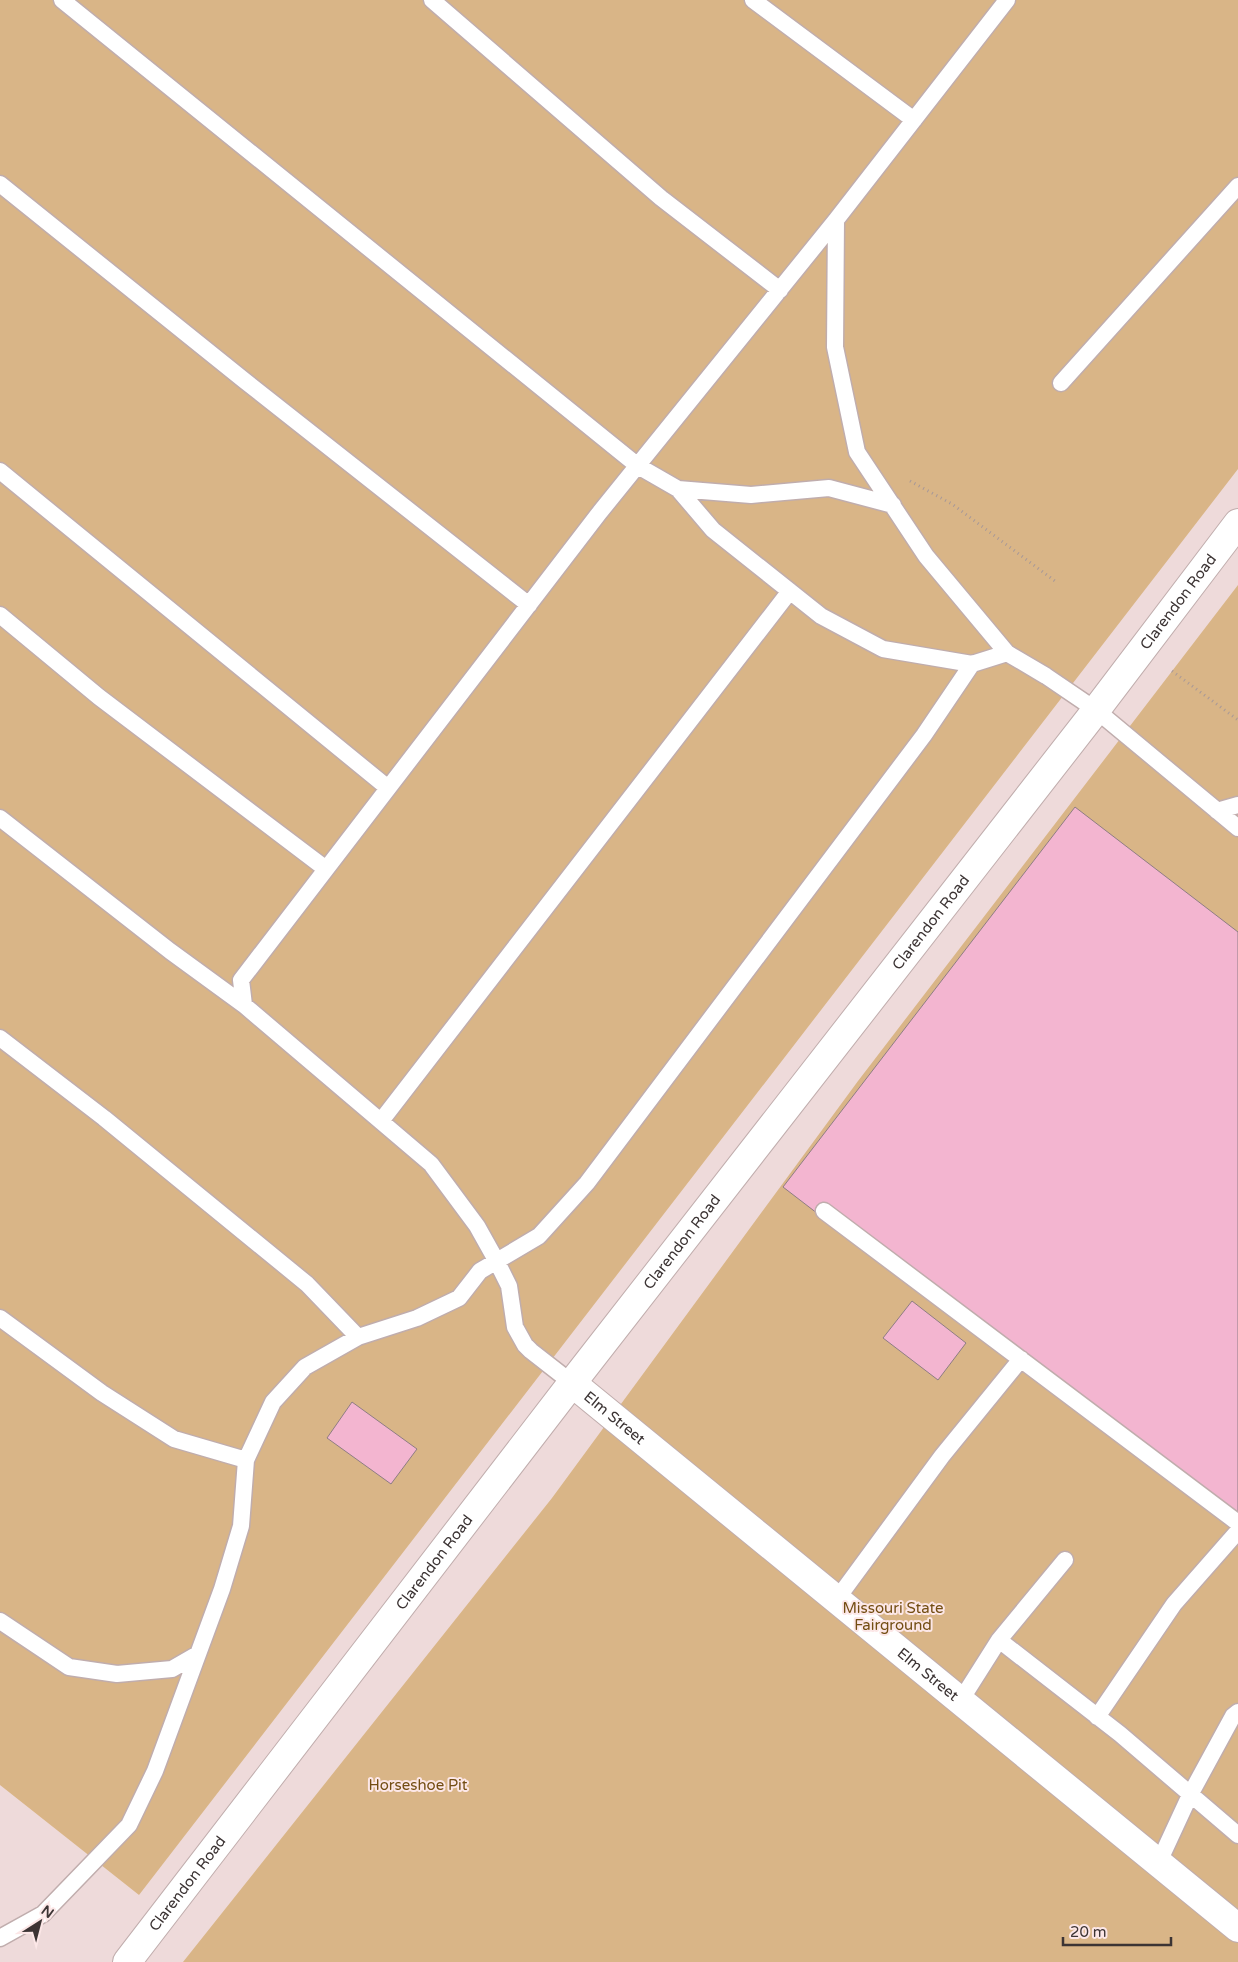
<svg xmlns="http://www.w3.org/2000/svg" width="1238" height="1962" viewBox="0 0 1238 1962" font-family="'Varela Round',sans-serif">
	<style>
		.green { fill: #d9b587 }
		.building { fill: #f3b5d0; stroke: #8e7d84 }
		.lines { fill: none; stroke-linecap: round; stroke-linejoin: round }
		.lane-casing { stroke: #c0adad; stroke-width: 19 }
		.street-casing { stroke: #c0adad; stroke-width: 30 }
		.secondary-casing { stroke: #c0adad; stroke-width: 30 }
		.path { stroke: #a79898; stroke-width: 3; stroke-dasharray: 1 4; stroke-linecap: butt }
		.lane { stroke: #fff; stroke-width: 16 }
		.street { stroke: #fff; stroke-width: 28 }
		.secondary { stroke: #fff; stroke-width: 28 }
		.labels { text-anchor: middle; stroke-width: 4; stroke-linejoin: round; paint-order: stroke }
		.street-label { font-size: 15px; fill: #3c3434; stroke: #fce7e7 }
		.park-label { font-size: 15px; fill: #734d12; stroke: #fce7e7 }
	</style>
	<rect width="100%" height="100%" fill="#eedada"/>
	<path class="green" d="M0 0H1238V469L139 1895 0 1785Z
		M1238 585V1962H183L552 1498 858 1081Z"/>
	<path class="building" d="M1075 807 1238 932V1519L934 1303 783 1187Z
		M912 1301 966 1343 938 1380 883 1338Z
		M352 1402 417 1449 391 1484 327 1438Z"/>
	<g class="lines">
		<defs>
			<path id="lane" d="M62 0 638 466 678 489 751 495 829 488 893 505
				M432 0 661 198 780 290
				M753 0 914 120
				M0 184 245 381 529 605
				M836 220 835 347 857 452 926 556 1007 653 1046 676 1096 710 1238 828
				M1061 383 1238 186
				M0 471 388 788
				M678 489 713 530 821 616 883 649 972 664 1007 653
				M0 615 99 697 326 869
				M1217 811 1238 805
				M0 818 170 951 244 1005
				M0 1038 104 1118 307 1284 358 1337
				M381 1121 790 591
				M824 1211 1238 1523
				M0 1318 102 1393 174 1439 246 1460
				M572 1383 531 1351 525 1345 515 1327 509 1286 496 1260 477 1226 431 1164 244 1005 241 980 600 512 836 220 1007 0
				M837 1599 942 1456 1021 1359
				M0 1621 69 1667 117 1674 172 1669 198 1654
				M999 1640 1120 1734 1238 1835
				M961 1700 999 1640 1065 1560
				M1097 1717 1174 1604 1238 1531
				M1159 1862 1190 1795 1233 1716 1238 1712
				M0 1938 43 1914 129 1825 155 1771 222 1589 241 1526 246 1460 273 1402 305 1367 358 1337 417 1318 459 1298 480 1271 539 1236 587 1183 924 735 972 664"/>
			<g id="street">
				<path id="s1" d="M572 1383 1238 1928"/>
			</g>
			<g id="secondary">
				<path id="s2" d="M127 1962 572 1383 1090 718 1238 523"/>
			</g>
		</defs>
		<use href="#lane" class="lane-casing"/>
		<use href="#street" class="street-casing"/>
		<use href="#secondary" class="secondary-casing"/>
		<path class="path" d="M910 481 952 504 1055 581
			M1172 671 1238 720"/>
		<use href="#lane" class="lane"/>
		<use href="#street" class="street"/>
		<use href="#secondary" class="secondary"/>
	</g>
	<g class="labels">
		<g class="street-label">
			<text dy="5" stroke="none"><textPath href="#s2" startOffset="1719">Clarendon Road</textPath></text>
			<text dy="5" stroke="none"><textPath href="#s2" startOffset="1314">Clarendon Road</textPath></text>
			<text dy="5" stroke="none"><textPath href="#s2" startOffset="909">Clarendon Road</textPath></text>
			<text dy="5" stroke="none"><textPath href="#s1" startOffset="55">Elm Street</textPath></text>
			<text dy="5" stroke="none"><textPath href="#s2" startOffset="504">Clarendon Road</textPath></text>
			<text dy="5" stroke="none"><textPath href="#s1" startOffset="460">Elm Street</textPath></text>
			<text dy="5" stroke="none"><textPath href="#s2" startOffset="99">Clarendon Road</textPath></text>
		</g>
		<g class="park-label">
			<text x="893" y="1613">Missouri State<tspan x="893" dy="17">Fairground</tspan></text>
			<text x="418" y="1790">Horseshoe Pit</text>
		</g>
	</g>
	<g transform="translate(40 1922) rotate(36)" stroke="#fce7e7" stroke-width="4" paint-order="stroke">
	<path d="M0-4L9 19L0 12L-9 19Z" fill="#3c3434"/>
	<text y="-8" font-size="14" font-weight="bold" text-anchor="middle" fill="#3c3434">N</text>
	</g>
	<path d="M1063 1937v8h108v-8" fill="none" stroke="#3c3434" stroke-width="2.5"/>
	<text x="1070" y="1937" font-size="15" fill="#3c3434" stroke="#fce7e7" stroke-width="4" paint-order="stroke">20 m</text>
</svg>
